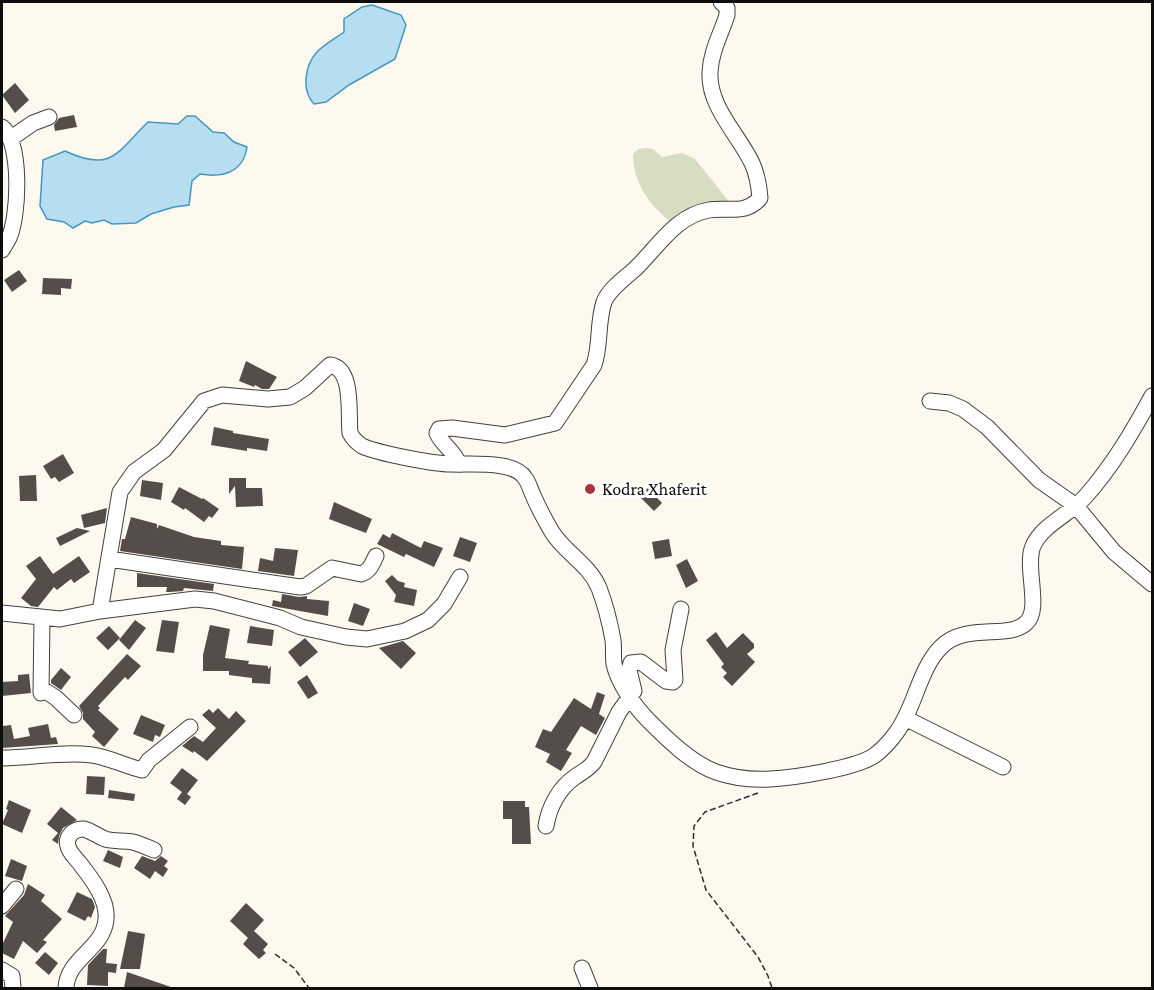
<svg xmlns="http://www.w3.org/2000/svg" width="1154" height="990" viewBox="0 0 1154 990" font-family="'Crimson Pro',serif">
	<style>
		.cemetery { fill: #d6ddc1 }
		.water { fill: #b7def0; stroke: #4596c0; stroke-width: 1.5 }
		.building { fill: #544d4a }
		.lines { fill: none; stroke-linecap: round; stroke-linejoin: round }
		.minor-casing { stroke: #404040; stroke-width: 17 }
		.path { stroke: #2f2f2f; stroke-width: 1.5; stroke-dasharray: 6 3; stroke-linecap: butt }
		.minor { stroke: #fff; stroke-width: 15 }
		.poi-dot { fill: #af323f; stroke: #fff; stroke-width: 2 }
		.labels { text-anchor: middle; stroke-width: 6; stroke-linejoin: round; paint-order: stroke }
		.poi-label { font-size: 18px; fill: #0d0d0d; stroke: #fff; text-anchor: start }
	</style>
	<rect width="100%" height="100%" fill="#fdf9ee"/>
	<path class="cemetery" d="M646 148 653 149 662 157 682 153 695 159 731 204 671 222C649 205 633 182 633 154L638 149Z"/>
	<path class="water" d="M372 5 401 15 406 25 395 59 349 85 326 102 314 104C301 90 305 65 317 52 324 44 336 38 344 32V19L362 7Z
		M187 116H195L213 132 224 133 234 142 247 147C243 172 224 178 200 174L192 181 189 205 174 207 151 214 136 223 112 224 104 220 92 223 85 221 73 228 64 222 47 219 40 206 43 160 65 151C112 173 117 152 148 122L178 124Z"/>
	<path class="building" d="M15 83 29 100 15 113 2 95Z
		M74 115 77 127 55 131 54 125 59 118Z
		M19 270 27 281 12 292 4 280Z
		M43 278 72 279 71 289 61 288V295L42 294Z
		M246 361 277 377 269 389H262L255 385 254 387 239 381Z
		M214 427 233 431V433L269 439 267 451 247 448V451L211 445Z
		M63 454 74 473 59 482 55 477 51 479 43 466Z
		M36 475 37 501H20L19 476Z
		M229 478H246V488H262L263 506 236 507 235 486 229 494Z
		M142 480 163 483 161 500 140 496Z
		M179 487 202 499 203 498 219 509 212 518 209 516 204 522 185 508 184 510 171 502Z
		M648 488 662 503 654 511 639 496Z
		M334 502 372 519 366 533 329 519Z
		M107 508 105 523 84 528 81 515Z
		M131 517 157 524V529L159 525 194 537 221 541V545L244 547 242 569 120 551 122 539H125Z
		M77 528 90 531 60 546 56 538Z
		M392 533 421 548 424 541 443 548 434 567 406 554 404 557 377 544 383 534 390 538Z
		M460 537 477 543 470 562 453 556Z
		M669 539 672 556 655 559 652 542Z
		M275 548 298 550 294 576 258 571 260 558 273 561Z
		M40 556 53 574 79 556 90 572 74 583 71 579 57 590 54 587 38 607 31 606 21 598 36 579 26 566Z
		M687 559 698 581 686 588 676 565Z
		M137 573 214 584 213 591 184 588 183 591 170 592H166L167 587H137Z
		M392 575 398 581 405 583 404 587 417 590 414 606 394 602 396 595 385 581Z
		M282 594 299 597 307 596V599L329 601 328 616 272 606 273 600 281 602Z
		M354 603 370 609 363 626 348 621Z
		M135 620 146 628 129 650 119 640Z
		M162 620 179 622 174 653 156 651Z
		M210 625 230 629 225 658 249 661 248 664 268 666V669L271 666 270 684 252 683V678L229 675V671H203V655Z
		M109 626 120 638 108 650 96 638Z
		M250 626 274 630 272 646 247 643Z
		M716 632 727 648 743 633 754 644V648L747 654 755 662 732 686 723 677 727 673 721 667 724 664 706 640Z
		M305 638 318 652 300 667 288 652Z
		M403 641 416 653 401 669 379 648Z
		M127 654 141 666 128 680 125 677 98 706 100 708 98 710 119 729 104 747 92 736 95 732 83 719V713L79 706Z
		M61 668 71 677 61 690 51 683V680Z
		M29 674 31 693 2 696V682L18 681V675Z
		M307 675 318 693 308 699 297 682Z
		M597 692 605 695 599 714 605 718 596 735 581 726 566 750 572 753 561 771 546 762 550 754 535 747 543 729 551 732 574 698 591 709Z
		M218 708 229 719 236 711 246 721 207 761 194 751 193 753 182 746 194 736 203 742 216 728 202 715 209 709 213 713Z
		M141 715 165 725 160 737 155 735 153 742 133 734Z
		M48 724 51 738 56 737 58 744 2 748 3 726 11 725 14 739 30 736 28 728Z
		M182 768 198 780 187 794 191 797 185 805 177 799 182 792 170 783Z
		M87 776 105 777 104 795 86 794Z
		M109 790 135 794 134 801 108 798Z
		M9 800 31 810 22 833 2 824 8 810 6 809Z
		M503 801H525V807H529L531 844H512V819H503Z
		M61 807 77 820 63 828 59 836 58 844 52 840 58 833 47 824Z
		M108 850 123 857 120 868 103 861Z
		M142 856 155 861 161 856 168 861 164 866 168 869 163 877 155 871 150 879 134 868Z
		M11 859 27 866 22 881 5 876Z
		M28 884 45 895 41 901 62 919 43 940 47 942 37 953 23 941 14 959 2 953V945L13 922 5 916 24 895Z
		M77 892 92 899 95 907 91 918 88 916 85 921 67 912Z
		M246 903 264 920 254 931 268 944 263 950 266 953 259 959 243 944 248 938 230 921Z
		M128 931 145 934 140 969H120Z
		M103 949H107L106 963 117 964 116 973 108 972V986L87 985 88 965Z
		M45 952 58 963 49 975 35 963Z
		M127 972 171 987V988H124Z"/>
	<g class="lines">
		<defs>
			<path id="minor" d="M2 127C22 142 19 216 9 238 7 242 4 246 2 250
				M10 139 33 123 49 117
				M930 401 949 403 963 409 987 427 1039 480 1076 506 1114 552 1152 584
				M459 464C453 449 442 445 437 433L439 429 452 428 505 435 555 423 594 365C601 345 597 323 604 302 609 289 625 278 635 269 658 247 675 216 709 210 728 207 746 215 760 198 759 186 757 174 752 163 738 134 708 106 710 72 711 51 721 34 727 15V8L721 2
				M109 559 300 587 306 586 332 568 361 574C370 571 372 564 376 556
				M100 611 120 492 134 472 164 450 204 401 222 395 268 399 290 397 305 388 330 365C354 368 348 414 350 433 353 439 356 442 362 446 377 453 433 464 451 464 470 465 514 460 525 478 529 483 530 489 533 495 538 507 545 520 552 532 565 553 589 564 599 588 605 604 610 623 613 640 614 648 613 656 614 664 618 683 635 707 649 721 667 739 691 763 716 772 733 778 752 780 770 779 793 778 858 768 875 755 883 749 891 740 896 733 915 708 919 669 941 647 966 622 1008 640 1026 623 1042 609 1024 567 1033 546 1042 525 1070 514 1085 497 1112 467 1133 431 1152 396
				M2 613 60 619 100 611 195 599 214 601 280 618 301 627 346 637 367 639 405 631 428 620 444 604 460 577
				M41 688 56 698 74 715
				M41 693 42 618
				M905 718 1003 767
				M2 758C32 758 61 751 92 755 108 757 125 766 142 770L149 760 190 727
				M546 826C549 807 559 788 575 777 582 772 589 769 594 762L619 712 634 691 629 670 631 663 641 662 666 681 673 682 675 680 673 650 681 609
				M2 906 16 889
				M582 968 590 988
				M2 970 12 976 13 988
				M66 988C67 958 104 949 106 919 108 900 92 879 81 865 77 859 69 853 68 846 65 837 74 828 84 829 91 831 98 836 105 839 114 842 124 840 133 842 140 844 147 847 154 850"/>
		</defs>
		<use href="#minor" class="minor-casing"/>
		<path class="path" d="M758 793 705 812 694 826 693 846 706 890 758 957 768 976 772 988
			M275 954 294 968 309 988"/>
		<use href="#minor" class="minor"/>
	</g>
	<circle class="poi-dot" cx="590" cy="489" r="6"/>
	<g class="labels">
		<g class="poi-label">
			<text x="602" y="495">Kodra Xhaferit</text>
		</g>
	</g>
	<rect width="1154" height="990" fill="none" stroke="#0d0d0d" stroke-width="6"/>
</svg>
